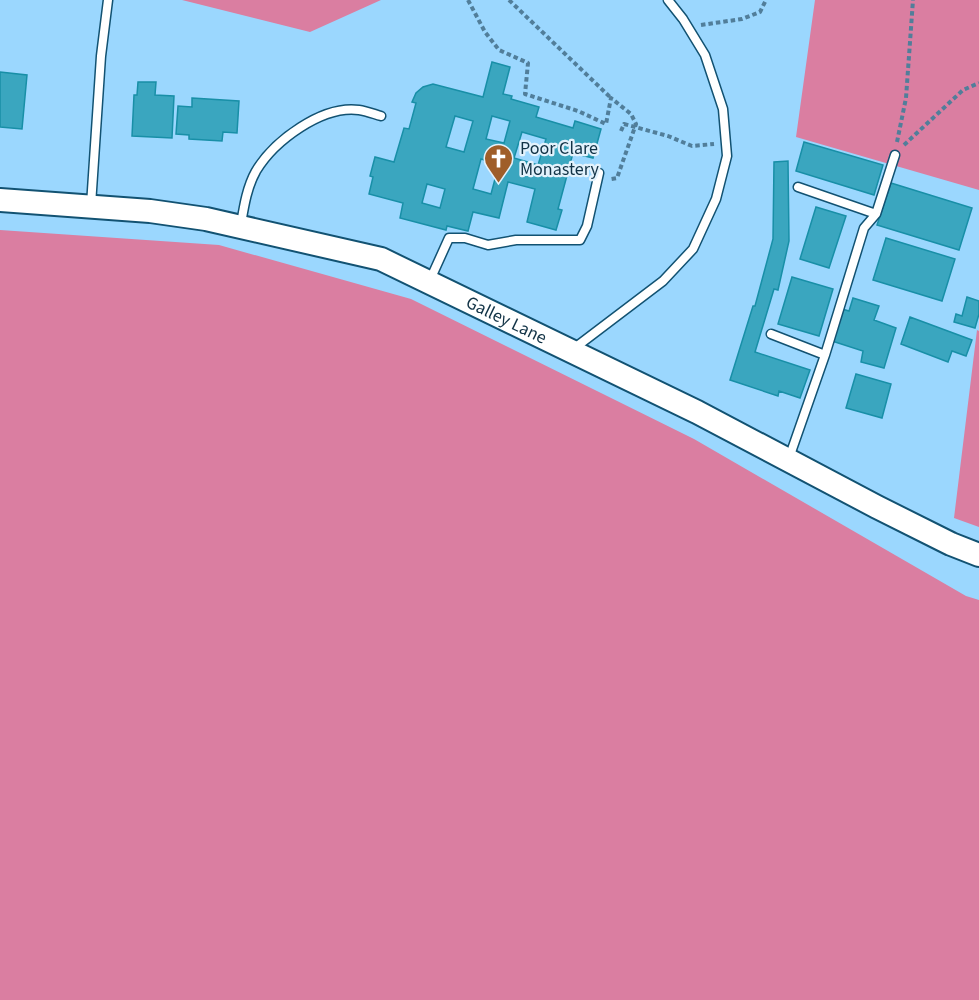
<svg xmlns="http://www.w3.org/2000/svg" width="979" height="1000" viewBox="0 0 979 1000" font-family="'Source Sans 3',sans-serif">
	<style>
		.green { fill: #da7ea1 }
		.building { fill: #3aa6bf; stroke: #188fa7; stroke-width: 1.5; fill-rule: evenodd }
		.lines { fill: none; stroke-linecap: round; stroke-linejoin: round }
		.lane-casing { stroke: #125272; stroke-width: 11 }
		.secondary-casing { stroke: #125272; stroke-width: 26 }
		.path { stroke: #517e9a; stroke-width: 4; stroke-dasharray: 4.5 3; stroke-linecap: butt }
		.lane { stroke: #fff; stroke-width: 8 }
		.secondary { stroke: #fff; stroke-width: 22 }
		.labels { text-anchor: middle; stroke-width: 4.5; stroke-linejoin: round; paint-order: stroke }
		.poi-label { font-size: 18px; fill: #123346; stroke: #e3f2fc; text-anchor: start }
		.street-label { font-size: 18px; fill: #123346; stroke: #e3f2fc }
	</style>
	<rect width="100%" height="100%" fill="#9bd7fe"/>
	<path class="green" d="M182 0H381L310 32Z
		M815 0H979V190L796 137Z
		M0 230 219 245 411 299 694 439 966 596 979 600V1000H0Z
		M977 330 979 331V527L954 518Z"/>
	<path class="building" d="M492 62 510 67 503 94 512 96 511 99 539 107 536 117 573 128 575 121 601 129 593 158 573 153 558 209 562 210 556 230 527 222 535 189 508 182 499 218 473 212 468 231 447 226 446 230 400 218 403 203 369 194 373 177 370 176 375 157 394 162 404 128 409 129 416 103 412 102 416 93 423 87 433 84 483 97ZM455 116 473 121 464 152 446 147ZM492 116 510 121 504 143 486 139ZM522 132 546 139 538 165 514 158ZM481 159 499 164 491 194 473 189ZM427 184 445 189 440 208 422 203Z
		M0 72 27 75 22 129 0 127Z
		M138 82H156L155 95 174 96 172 138 132 136 134 95H137Z
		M192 98 239 101 237 133 223 132 222 141 189 139V135L176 134 178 106 192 107Z
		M804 142 883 165 874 195 796 171Z
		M788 161 789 241 778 290 774 289 755 352 810 370 800 398 779 391 778 396 730 380 753 306H755L773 239 774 162Z
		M891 183 972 208 959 250 877 225Z
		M816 207 846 216 829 268 800 259Z
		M886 238 955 259 942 301 873 280Z
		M792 277 833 289 819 336 778 324Z
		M967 297 979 301V314L975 328 954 322 956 314 962 316Z
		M853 298 879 306 874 320 896 328 884 368 861 362 863 351 832 341 842 309 849 311Z
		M910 317 972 340 966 356 952 351 948 362 901 344Z
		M856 374 891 384 882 418 846 408Z"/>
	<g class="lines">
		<defs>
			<path id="lane" d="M798 187 876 214
				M91 205 101 56 108 0
				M241 224C244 206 247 187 256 171 274 141 322 105 359 110 366 111 374 114 381 116
				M430 280 449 238H465L488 245 516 240H580L587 226 599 173
				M771 334 825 355 789 458
				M572 350 663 281 693 249 716 199 727 156 723 109 705 55 683 19 668 0
				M825 355 864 228 876 214 895 155"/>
			<g id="secondary">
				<path id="s1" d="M0 200 150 211 206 219 381 259 697 412 877 507 951 544 979 555"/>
			</g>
		</defs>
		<use href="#lane" class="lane-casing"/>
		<use href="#secondary" class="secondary-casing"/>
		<path class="path" d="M468 0 485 32 499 50 528 63 525 94 578 111 606 124 611 98 631 114 636 124 617 178 611 179
			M509 0 611 98
			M701 25 742 19 760 12 766 0
			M621 131 624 124 668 136 692 146 714 144
			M897 142 906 98 913 0
			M904 145 963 90 979 83"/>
		<use href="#lane" class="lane"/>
		<use href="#secondary" class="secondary"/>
	</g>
	<defs>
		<symbol id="church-pin" viewBox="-11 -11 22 30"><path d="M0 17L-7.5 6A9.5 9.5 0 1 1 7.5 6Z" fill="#9f5e29" stroke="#e3f2fc"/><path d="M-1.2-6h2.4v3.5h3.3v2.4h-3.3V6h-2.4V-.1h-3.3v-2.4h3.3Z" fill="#fff"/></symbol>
	</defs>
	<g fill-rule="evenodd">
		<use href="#church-pin" x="482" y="142" width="33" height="45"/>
	</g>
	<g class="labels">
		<g class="poi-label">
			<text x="520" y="154">Poor Clare<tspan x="520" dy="21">Monastery</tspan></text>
		</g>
		<g class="street-label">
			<text dy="6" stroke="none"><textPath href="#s1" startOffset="526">Galley Lane</textPath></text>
		</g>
	</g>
</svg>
